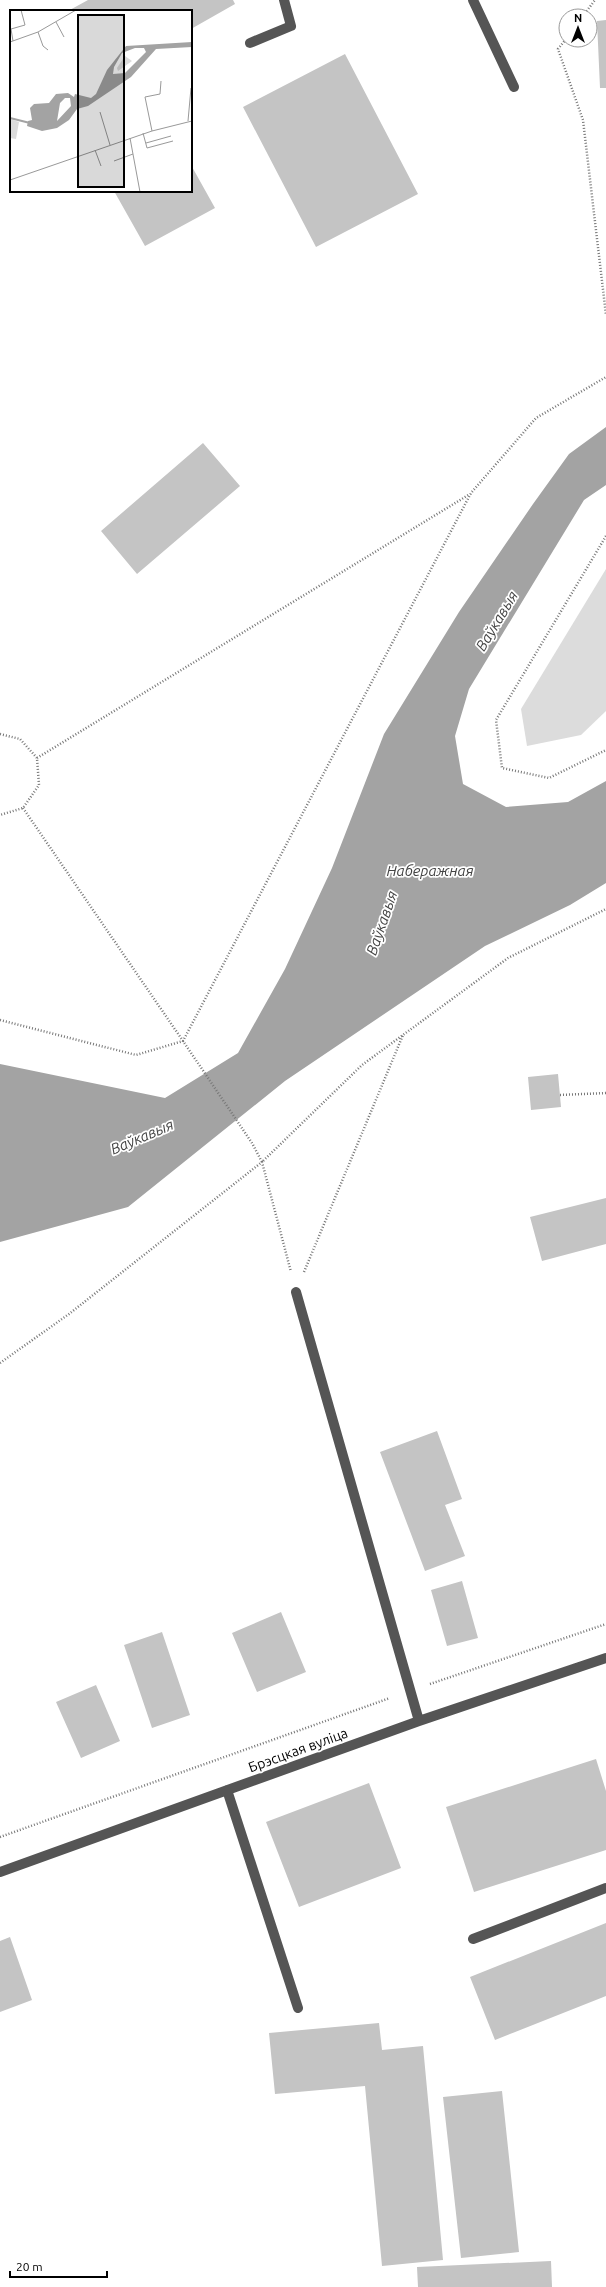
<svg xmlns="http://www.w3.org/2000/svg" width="606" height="2287" viewBox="0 0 606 2287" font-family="Ubuntu,sans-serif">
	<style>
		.green { fill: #dcdcdc }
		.water { fill: #a3a3a3 }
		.building { fill: #c4c4c4 }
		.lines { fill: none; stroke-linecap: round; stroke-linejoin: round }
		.path { stroke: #777; stroke-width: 2.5; stroke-dasharray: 1 2; stroke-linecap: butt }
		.minor { stroke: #555; stroke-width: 10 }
		.labels { text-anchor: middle; stroke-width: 3.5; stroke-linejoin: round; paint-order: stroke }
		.street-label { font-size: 14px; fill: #000; stroke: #fff }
		.water-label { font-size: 15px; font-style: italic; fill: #444; stroke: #fff }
		.inset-river { fill: none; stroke: #a3a3a3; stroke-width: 2 }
		.inset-road { fill: none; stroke: #999; stroke-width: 1 }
		.view { fill: #000; fill-opacity: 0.15; stroke: #000; stroke-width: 2 }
		.inset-edge { fill: none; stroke: #000; stroke-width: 2 }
	</style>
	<rect width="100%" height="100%" fill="#fff"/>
	<path class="green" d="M606 569V711L581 735 527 746 521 709Z"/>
	<path class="water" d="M606 427V485L584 500 469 689 455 736 463 784 506 807 568 802 606 781V883L570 905 485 946 285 1081 128 1207 0 1242V1064L165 1098 238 1053 285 969 332 868 384 734 459 612 533 504 569 454Z"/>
	<path class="building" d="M88 0H233L235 4 191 29V11H68Z
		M606 20V88H600L597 21Z
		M345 54 418 194 316 247 243 107Z
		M191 165 215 208 145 246 114 191H191Z
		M203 443 240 486 137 574 101 531Z
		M558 1074 561 1107 531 1110 528 1077Z
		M606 1198V1244L542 1261 530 1217Z
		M437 1431 462 1499 445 1505 465 1556 425 1571 380 1452Z
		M462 1581 478 1638 447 1646 431 1590Z
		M281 1612 306 1672 257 1692 232 1633Z
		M162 1632 190 1715 152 1728 124 1645Z
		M96 1685 120 1741 81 1758 56 1702Z
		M596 1759 606 1791V1850L474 1892 446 1807Z
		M369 1783 401 1868 299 1907 266 1822Z
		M606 1923V1996L495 2040 470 1977Z
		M10 1937 32 2000 0 2012V1941Z
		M379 2023 382 2050 423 2046 443 2260 382 2266 365 2086 275 2094 269 2033Z
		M502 2091 519 2252 461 2258 443 2097Z
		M551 2261 552 2287H418L417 2267Z"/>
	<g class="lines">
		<path class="path" d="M583 16 595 0
			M566 39 558 49 583 120 606 315
			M606 536 496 720 502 768 549 778 606 750
			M0 734 20 739 37 758 39 785 23 808 0 815
			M37 758 470 494
			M23 808 183 1041 252 1143 262 1162 362 1065 508 958 606 909
			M0 1020 136 1055 183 1041 471 493 536 418 606 377
			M560 1095 606 1093
			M304 1272 403 1035
			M0 1363 69 1314 262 1162 291 1272
			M430 1684 606 1624
			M0 1837 390 1698"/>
		<path class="minor" d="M473 0 514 87
			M250 43 291 26 284 0
			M296 1292 419 1721
			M227 1790 298 2008
			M0 1872 419 1721 606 1658
			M473 1939 606 1888"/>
	</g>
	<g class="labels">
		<g class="street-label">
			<text transform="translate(298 1750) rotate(-20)" y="5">Брэсцкая вуліца</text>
		</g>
		<g class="water-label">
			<text transform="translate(497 621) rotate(-59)" y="5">Ваўкавыя</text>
			<text x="430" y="876">Наберажная</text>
			<text transform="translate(382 923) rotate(-71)" y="5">Ваўкавыя</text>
			<text transform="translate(142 1137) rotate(-23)" y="5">Ваўкавыя</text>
		</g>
	</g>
	<g transform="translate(10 10)">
		<rect width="182" height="182" fill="#fff"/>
		<path d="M115 46 122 51 108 61 107 58ZM0 109 9 112 6 129 0 128Z" fill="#dcdcdc"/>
		<path d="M182 32V37L146 39 121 67 78 96 67 99 59 110 47 118 32 121 17 116 18 111 22 110 20 98 24 94 39 93 46 84 58 83 64 87 65 84 81 88 86 84 97 60 116 36ZM125 38H134L136 42 115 63 103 64 104 57 112 43ZM55 88H60L61 96 47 111 50 93Z" fill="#a3a3a3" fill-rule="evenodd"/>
		<path class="inset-river" d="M0 108 24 114"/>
		<path class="inset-road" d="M46 12 54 27M28 22 33 36 38 40M3 31 1 19 15 15 11 0M0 32 28 22 66 0M90 102 100 135M178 111 181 78M142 121 135 87 150 84 151 71M133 123 137 138 163 131M120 128 130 182M136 133 161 126M85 140 91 156M104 151 123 144M0 170 142 121 182 111"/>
		<path class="view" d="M68 5H114V177H68Z"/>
		<rect width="182" height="182" class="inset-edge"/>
	</g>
	<g transform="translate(578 28)"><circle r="19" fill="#ffffff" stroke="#999999"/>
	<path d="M0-3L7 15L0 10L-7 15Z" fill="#000000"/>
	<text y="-6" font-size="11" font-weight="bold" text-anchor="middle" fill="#000000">N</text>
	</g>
	<path d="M10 2271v6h97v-6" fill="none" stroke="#000000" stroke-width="2"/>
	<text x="16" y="2271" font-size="12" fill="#000000" stroke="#ffffff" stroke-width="3" paint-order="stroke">20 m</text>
</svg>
